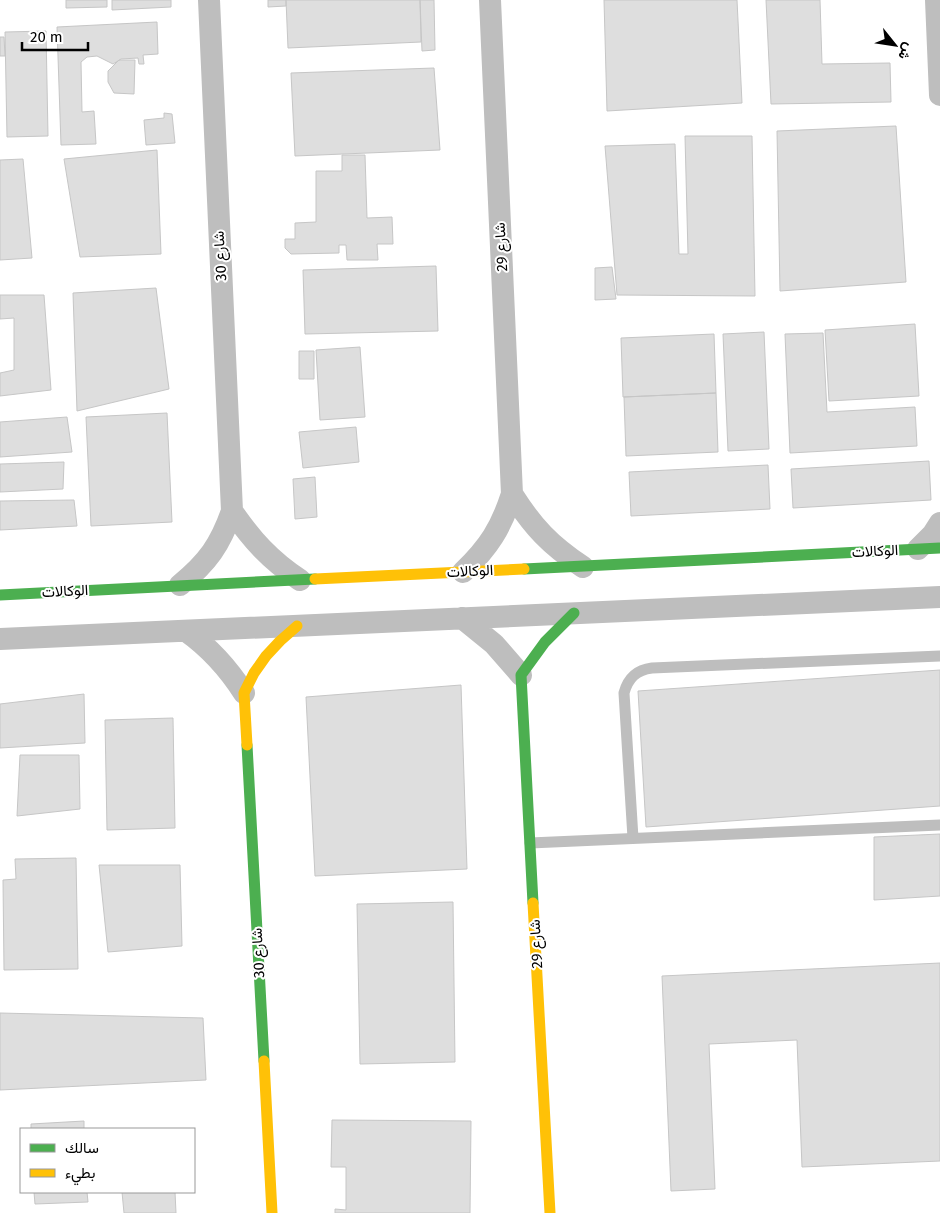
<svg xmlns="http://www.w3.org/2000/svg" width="940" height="1213" viewBox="0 0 940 1213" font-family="'Fira Sans',Vazirmatn,sans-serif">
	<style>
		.building { fill: #dedede; stroke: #c6c6c6 }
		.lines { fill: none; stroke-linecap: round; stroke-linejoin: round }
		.lane { stroke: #bebebe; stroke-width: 11 }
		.street { stroke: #bebebe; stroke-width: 22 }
		.fast { stroke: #4caf50; stroke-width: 11 }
		.slow { stroke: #ffc107; stroke-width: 11 }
		.labels { text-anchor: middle; stroke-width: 4; stroke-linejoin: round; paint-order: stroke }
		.street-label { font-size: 15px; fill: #000; stroke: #fff }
	</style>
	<rect width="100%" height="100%" fill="#fff"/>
	<path class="building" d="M66 0H107V7L66 8Z
		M112 0H171V7L112 10Z
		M268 0H286V6L268 7Z
		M286 0H420L421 42 288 48Z
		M420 0H434L435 50 422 51Z
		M604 0H737L742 103 607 111Z
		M766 0H820L822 64 890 63 891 102 771 104Z
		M157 22 158 54 143 55 144 64H139L138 58 121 59 113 64 97 56 87 57 81 62 82 112 94 111 96 144 61 145 57 27Z
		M46 31 48 136 7 137 5 32Z
		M0 37H4L5 56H0Z
		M119 60H135L134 94 114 93 108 82V71Z
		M434 68 440 150 295 156 291 73Z
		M164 113 172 114 175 143 146 145 144 120 164 118Z
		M896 126 906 282 780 291 777 131Z
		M685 136H752L755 296 617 295 605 146 675 144 679 254H688Z
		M157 150 161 254 80 257 64 159Z
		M342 155H365L367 218 392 217 393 244H377L378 260H347L346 245H339V253L291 254 285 248V239H295V223L316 222V171H342Z
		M23 159 32 258 0 260V160Z
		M436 266 438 331 305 334 303 270Z
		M612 267 616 299 595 300V268Z
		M156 288 169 389 77 411 73 293Z
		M0 295H44L51 390 0 396V373L14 370V318L0 319Z
		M915 324 919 396 829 401 825 330Z
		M764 332 769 449 728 451 723 334Z
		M823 333 827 412 915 407 917 446 790 453 785 334Z
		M714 334 716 393 623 397 621 338Z
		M360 347 365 417 320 420 316 350Z
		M299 351H314V379H299Z
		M716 393 718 452 626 456 624 397Z
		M167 413 172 522 91 526 86 417Z
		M67 417 72 452 0 457V422Z
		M356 427 359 462 303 468 299 432Z
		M929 461 931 500 793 508 791 469Z
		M64 462 63 489 0 492V464Z
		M768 465 770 509 631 516 629 472Z
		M315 477 317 517 295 519 293 479Z
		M74 500 77 526 0 530V501Z
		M940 670V806L646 827 638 691Z
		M461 685 467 869 315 876 306 697Z
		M84 694 85 743 0 748V704Z
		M173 718 175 828 107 830 105 720Z
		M20 755H79L80 809 17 816Z
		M940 834V896L874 900V837Z
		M76 858 78 969 4 970 3 880 16 879 15 859Z
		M99 865H180L182 946 108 952Z
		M453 902 455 1062 360 1064 357 904Z
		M940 963V1161L802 1167 797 1040 709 1044 715 1189 671 1191 662 976Z
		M0 1013 203 1018 206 1080 0 1090Z
		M332 1120 471 1121 470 1213H335V1209L346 1210V1167H331Z
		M84 1121V1129H31V1124Z
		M34 1192H87L88 1202 35 1204Z
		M122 1192H175L176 1213H124Z"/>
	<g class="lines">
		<path class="lane" d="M633 838 624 693C628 678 636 670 652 668L940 656
			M530 843 940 825"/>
		<path class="street" d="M936 0 940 95
			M512 494C533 527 550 545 583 567
			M232 511C252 540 270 560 300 580
			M918 549 933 534 940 523
			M463 572C489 547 501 528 512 494L490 0
			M180 585C208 562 220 545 232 511L209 0
			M462 618 494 644 521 675
			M186 631C210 648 228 668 244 693
			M0 639 940 597"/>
		<path class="fast" d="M524 569 940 548
			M0 595 315 579
			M247 745 264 1061
			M533 903 521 675 545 642 574 613"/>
		<path class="slow" d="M315 579 524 569
			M247 745 244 693 254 673 266 656 280 641 297 626
			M533 903 550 1213
			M264 1061 272 1213"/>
	</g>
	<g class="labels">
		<g class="street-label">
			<text transform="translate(501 247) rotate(-93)" y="5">شارع 29</text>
			<text transform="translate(220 256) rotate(-93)" y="5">شارع 30</text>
			<text transform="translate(875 551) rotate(-3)" y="5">الوكالات</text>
			<text transform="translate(470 571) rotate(-3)" y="5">الوكالات</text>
			<text transform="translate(65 591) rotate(-3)" y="5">الوكالات</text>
			<text transform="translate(536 944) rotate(-93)" y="5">شارع 29</text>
			<text transform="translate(258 953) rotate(-93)" y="5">شارع 30</text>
		</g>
	</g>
	<rect x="20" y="1128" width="175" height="65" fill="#ffffff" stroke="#999999"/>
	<rect x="30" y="1144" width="25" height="8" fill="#4caf50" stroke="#999999"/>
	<text x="65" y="1153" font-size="15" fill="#000000">سالك</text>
	<rect x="30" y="1169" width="25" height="8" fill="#ffc107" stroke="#999999"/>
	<text x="65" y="1178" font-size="15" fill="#000000">بطيء</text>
	<g transform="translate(895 45) rotate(120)" stroke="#ffffff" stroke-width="4" paint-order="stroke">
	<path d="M0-4L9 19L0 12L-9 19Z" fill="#000000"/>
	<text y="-8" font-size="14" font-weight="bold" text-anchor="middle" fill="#000000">ش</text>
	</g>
	<path d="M22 42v8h66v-8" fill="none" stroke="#000000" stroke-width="2.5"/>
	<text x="30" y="42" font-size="15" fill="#000000" stroke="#ffffff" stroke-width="4" paint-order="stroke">20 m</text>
</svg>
